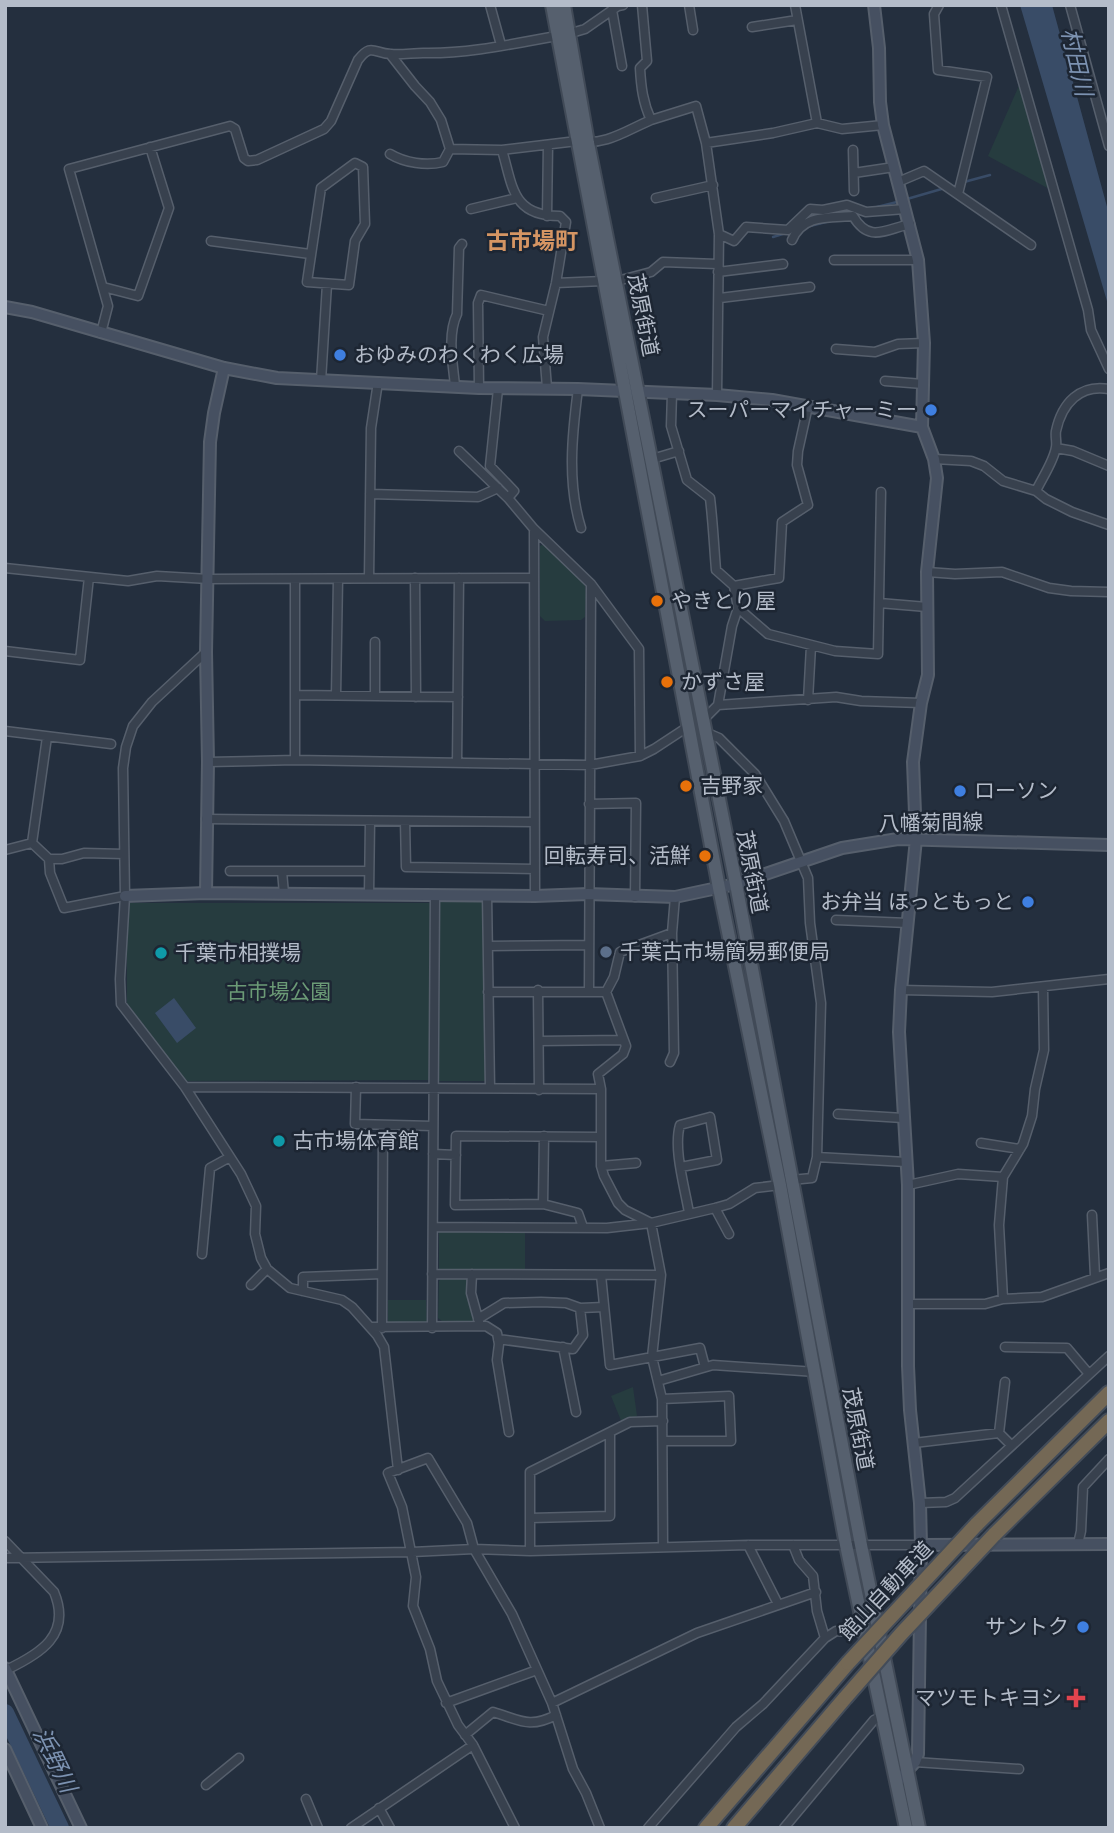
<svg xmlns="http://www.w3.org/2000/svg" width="1114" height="1833" viewBox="0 0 1114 1833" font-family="Cabin,'Noto Sans JP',sans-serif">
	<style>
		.green { fill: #263c3f }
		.water { fill: #394c67 }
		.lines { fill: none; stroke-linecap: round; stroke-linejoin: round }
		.stream { stroke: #394c67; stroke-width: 2.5 }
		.river { stroke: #394c67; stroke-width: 18 }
		.street-casing { stroke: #565f6c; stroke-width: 11 }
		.secondary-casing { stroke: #565f6c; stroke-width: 14 }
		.primary-casing { stroke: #414a57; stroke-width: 16 }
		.highway-casing { stroke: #434c59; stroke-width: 18 }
		.street { stroke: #38414e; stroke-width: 8 }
		.secondary { stroke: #465061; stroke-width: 10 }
		.primary { stroke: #56606e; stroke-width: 12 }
		.highway { stroke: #746855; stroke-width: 14 }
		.highway-bridge-casing { stroke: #434c59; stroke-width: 18; stroke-linecap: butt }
		.highway-bridge { stroke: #746855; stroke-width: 14 }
		.shop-dot { fill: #3f7fe0; stroke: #1d2633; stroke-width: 2.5 }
		.food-dot { fill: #e8710a; stroke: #1d2633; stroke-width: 2.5 }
		.service-dot { fill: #5c6f8a; stroke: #1d2633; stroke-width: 2.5 }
		.culture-dot { fill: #0f9aa8; stroke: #1d2633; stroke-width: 2.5 }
		.health-dot { fill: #e0444e; stroke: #1d2633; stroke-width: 2.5 }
		.labels { text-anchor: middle; stroke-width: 5; stroke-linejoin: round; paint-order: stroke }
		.street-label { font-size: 21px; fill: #b4bcc9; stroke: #1d2633 }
		.poi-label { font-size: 21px; fill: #b4bcc9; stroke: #1d2633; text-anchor: start }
		.park-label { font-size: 21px; fill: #6b9a76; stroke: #1d2633 }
		.water-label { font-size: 23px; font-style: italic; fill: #7c92b1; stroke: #1d2633 }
		.neighbourhood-label { font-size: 23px; font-weight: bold; fill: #d59563; stroke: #1d2633 }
	</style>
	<rect width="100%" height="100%" fill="#242f3e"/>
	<path class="green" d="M1021 81 1053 191 988 156Z
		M544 544C551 551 582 578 584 583 588 592 585 607 585 617L581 620 545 621 540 616V546Z
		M438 900H485L486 1081H439Z
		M127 903H431L429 1080 186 1081 127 1003Z
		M439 1231H525V1270L439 1271Z
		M443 1277 467 1278 468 1297 476 1318 474 1322H443L438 1318 439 1281Z
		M388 1300H426L427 1324H388Z
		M633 1387 637 1416 622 1423 611 1396Z"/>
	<path class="water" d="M1020 5H1052L1109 214V308Z
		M174 998 196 1028 177 1043 155 1013Z"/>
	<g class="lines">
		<path class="stream" d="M964 182 990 175
			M907 199 945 188
			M877 207 901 201
			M806 227 830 221
			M773 237 786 233"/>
		<path class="river" d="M5 1713 60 1828"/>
		<defs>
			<path id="street" d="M490 5 501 45
				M642 5 647 61 640 68C641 87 643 103 651 120L696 106 706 143 719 234 717 395
				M689 5 693 30
				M795 5 817 123
				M939 5 934 14 938 70 987 77 958 194
				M1001 5 1088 310 1091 330 1109 369
				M1070 5 1109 146
				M612 10 622 66
				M752 27 797 20
				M390 54 415 86 430 102 441 120 450 149 502 150 577 141C606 146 625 131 651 120
				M706 143 773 133 817 123 842 129 883 125
				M502 150C513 187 512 216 560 216L566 222 556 283 543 337 547 388
				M853 150 854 191
				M390 154C405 163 426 166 443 162L450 149
				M355 163 363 167 365 224 355 241 349 285 307 282 321 188Z
				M854 173 894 167
				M898 182 924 171 1031 245
				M656 198 713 185
				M471 209 517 198
				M547 216 548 145
				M719 234 734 241 746 227 788 230 810 209 823 210 847 205 866 212 905 209
				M792 240C803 214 829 218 853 216 869 243 884 230 910 224
				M211 241 310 254
				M834 260H918
				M718 272 783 264
				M617 281 651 272 663 262 717 264
				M556 283 603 281
				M103 287 138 296 169 208 150 147
				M720 298 810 287
				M101 333 108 306 69 169 230 126 235 129 244 158 248 161 257 160 324 129 331 121 358 60C372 42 374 54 391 54 401 55 413 53 423 53 471 54 521 42 568 34L585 29 618 6 623 5
				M836 349 875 352 898 344 924 343
				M321 381 327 284
				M885 381 923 384
				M455 386C453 364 447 335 457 314L459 248 462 244
				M479 388 478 303 481 295 549 311
				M498 389 490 466 514 491 508 498
				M578 389C572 435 567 483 581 528
				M672 393 671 426 687 480 710 498C713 523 714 546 716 570L734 586 738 608 768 634 835 651 878 654 881 492
				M1056 448 1073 451 1109 466
				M459 451 508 498 534 529 591 584 639 649 640 756
				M652 459 679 451
				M934 459 971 461 984 466 1003 481 1036 491 1046 499 1072 512 1109 525
				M1036 491C1042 478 1054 461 1056 447 1057 442 1055 436 1056 431 1062 403 1080 384 1109 389
				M370 494 478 497 498 488
				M534 529 535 896
				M5 568 128 581 157 576 209 579 534 578
				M927 572 955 574 1002 572 1049 588 1071 591 1109 592
				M369 578 371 428 378 382
				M415 578 416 697
				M295 579V760
				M734 586 779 578 782 522 808 505 797 465 798 451 808 406
				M879 603 927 607
				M375 642V696
				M5 651 80 660 89 577
				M206 652 152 702 133 726 126 747 123 768 125 896 120 979 121 1004 185 1087 241 1174 256 1206 255 1234 261 1258 267 1269 290 1288 342 1300 352 1307 377 1335 384 1347 398 1470
				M296 695 458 697
				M336 695 338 579
				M808 700 811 646
				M718 705 836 697 861 701 921 703
				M703 720 718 705 732 626 738 608
				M5 731 111 744
				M705 732 719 738 755 774 784 821 808 878 810 923 821 1003 817 1157 812 1178 791 1180
				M208 762 295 760 590 765 640 756 654 749 689 726
				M457 763 459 578
				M589 804 636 803 635 897
				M206 819 534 822
				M405 821 406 867 535 869
				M32 843 49 859 50 873 64 908 125 896
				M32 843 47 737
				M5 850 32 843
				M49 859H62L84 853 124 854
				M230 871H369
				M282 871 284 894
				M369 894 370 821
				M487 895 490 1088
				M836 920 908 923
				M488 946 588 945
				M538 990 539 1090
				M901 990 992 992 1109 979
				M589 991 591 584
				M488 992H606
				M539 1041 622 1040
				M670 1062 674 1053 672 933
				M185 1087 601 1089
				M356 1087 355 1124 433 1126
				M838 1114 903 1118
				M981 1143 1020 1149
				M433 1154 456 1155
				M817 1157 906 1162
				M601 1166 636 1163
				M681 1167 717 1160 710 1117 680 1125C673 1149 685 1188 689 1213
				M908 1185 958 1174 1003 1177
				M543 1204 544 1136
				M715 1208 729 1234
				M1092 1215 1095 1276
				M433 1227 607 1228 651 1223 715 1208 729 1204 755 1188 780 1185
				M583 1227 578 1213 543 1204 455 1205 456 1136 599 1137
				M202 1254 210 1168 230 1157
				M432 1274 661 1275
				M472 1274 471 1293 479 1322
				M601 1275 610 1365 700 1348 705 1367
				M251 1285 267 1269
				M303 1291V1277L382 1274
				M1003 1299 999 1225 1003 1177 1023 1144 1032 1116 1035 1089 1044 1050 1043 988
				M909 1304H985L1003 1299 1042 1297 1109 1273
				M478 1319 504 1303 541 1302 566 1303 580 1308 604 1307
				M370 1327 486 1326 497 1333 499 1344 497 1360 509 1432
				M382 1328 383 1125
				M432 1328 435 895
				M498 1339 573 1349 583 1335 580 1308
				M563 1347 576 1412
				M1005 1347 1067 1348 1089 1374
				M658 1381 713 1365 816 1372
				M662 1399 729 1396 731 1441H664
				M999 1433 1005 1382
				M914 1443 999 1433 1011 1445
				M920 1503 946 1502 955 1498 1109 1356
				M530 1518 610 1516V1434
				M5 1541 54 1592C72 1635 40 1654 6 1670
				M1078 1544 1081 1531 1083 1487 1109 1459
				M748 1545 778 1604
				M793 1545 799 1560 813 1576 817 1611 825 1638
				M663 1547 662 1399 652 1357 661 1275 651 1223 625 1210 618 1203 604 1176 601 1166V1089L598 1074 623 1054 626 1046 606 992 614 977 620 952 672 933 675 897
				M530 1551V1472L630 1422 663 1421
				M5 1558 412 1552 474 1549 530 1551 748 1545H921
				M446 1703 537 1670
				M552 1703 697 1633 816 1592
				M465 1735 493 1712C520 1720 529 1729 556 1715
				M915 1762 1019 1769
				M206 1785 239 1758
				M306 1799 318 1828
				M379 1808 390 1828
				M351 1828 473 1745
				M515 1828 473 1745 458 1725 437 1681 430 1649 413 1606 416 1577 402 1507 388 1473 428 1458 467 1523 474 1549 512 1614 552 1703 573 1769 586 1793 600 1828
				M648 1828 736 1727 763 1704 825 1638 836 1631 866 1633
				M784 1828 874 1720 883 1716"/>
			<path id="secondary" d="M874 5 879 48 880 102 883 125 918 260 924 343 922 427 934 459 937 478 927 572 928 675 921 703 913 762 916 839 901 990 899 1032 908 1185V1366L910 1410 920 1503 921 1545 918 1754 915 1762 896 1783
				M5 307 32 312 224 368 277 378 479 388 578 389 717 395 772 400 922 427
				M206 893 208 762 206 652 210 442 214 413 224 368
				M125 896 206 893 535 896 588 894 675 897 736 884 842 848 898 839 1109 845
				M921 1545 1109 1544
				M5 1668 81 1828
				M5 1749 42 1828"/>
			<path id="primary" d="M552 5 719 888 780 1185 846 1545 906 1828
				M564 5 588 143 736 884 861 1545 919 1828"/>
			<path id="highway" d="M976 1525 1109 1393
				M994 1535 1109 1421
				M706 1828 848 1663
				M734 1828 845 1698"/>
		</defs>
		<use href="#street" class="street-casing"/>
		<use href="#secondary" class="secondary-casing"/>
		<use href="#primary" class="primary-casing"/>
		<use href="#highway" class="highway-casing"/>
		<use href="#street" class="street"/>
		<use href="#secondary" class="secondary"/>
		<use href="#primary" class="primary"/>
		<use href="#highway" class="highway"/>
		<defs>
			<path id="highway-bridge" d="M848 1663 976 1525
				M845 1698 901 1634 994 1535"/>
		</defs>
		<use href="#highway-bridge" class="highway-bridge-casing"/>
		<use href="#highway-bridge" class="highway-bridge"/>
	</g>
	<g class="shop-dot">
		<circle cx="340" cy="355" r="7"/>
		<circle cx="931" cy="410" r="7"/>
		<circle cx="960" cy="791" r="7"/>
		<circle cx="1028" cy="902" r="7"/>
		<circle cx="1083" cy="1627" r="7"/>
	</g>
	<g class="food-dot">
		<circle cx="657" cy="601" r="7"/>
		<circle cx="667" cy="682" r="7"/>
		<circle cx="686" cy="786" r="7"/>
		<circle cx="705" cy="856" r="7"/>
	</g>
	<circle class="service-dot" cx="606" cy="952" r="7"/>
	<g class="culture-dot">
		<circle cx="161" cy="953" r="7"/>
		<circle cx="279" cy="1141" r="7"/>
	</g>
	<path class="health-dot" d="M1072.5 1687.5h7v7h7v7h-7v7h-7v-7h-7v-7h7z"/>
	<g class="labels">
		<g class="street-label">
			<text transform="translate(643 315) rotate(79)" y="7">茂原街道</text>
			<text transform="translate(931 823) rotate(-1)" y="7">八幡菊間線</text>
			<text transform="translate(752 872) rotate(79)" y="7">茂原街道</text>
			<text transform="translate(858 1429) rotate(79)" y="7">茂原街道</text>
			<text transform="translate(886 1591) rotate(-47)" y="7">館山自動車道</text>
		</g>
		<g class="poi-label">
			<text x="354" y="362">おゆみのわくわく広場</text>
			<text x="917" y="417" text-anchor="end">スーパーマイチャーミー</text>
			<text x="671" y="608">やきとり屋</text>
			<text x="681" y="689">かずさ屋</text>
			<text x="700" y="793">吉野家</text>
			<text x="974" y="798">ローソン</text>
			<text x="691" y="863" text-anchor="end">回転寿司、活鮮</text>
			<text x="1014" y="909" text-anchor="end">お弁当 ほっともっと</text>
			<text x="620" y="959">千葉古市場簡易郵便局</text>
			<text x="175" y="960">千葉市相撲場</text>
			<text x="293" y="1148">古市場体育館</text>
			<text x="1069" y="1634" text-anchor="end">サントク</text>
			<text x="1062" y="1705" text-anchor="end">マツモトキヨシ</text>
		</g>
		<g class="park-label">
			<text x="279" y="999">古市場公園</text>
		</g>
		<g class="water-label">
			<text transform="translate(1077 62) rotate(77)" y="8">村田川</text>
			<text transform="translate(55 1760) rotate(64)" y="8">浜野川</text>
		</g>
		<g class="neighbourhood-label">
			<text x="532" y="249">古市場町</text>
		</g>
	</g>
	<rect width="1114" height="1833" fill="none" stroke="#b4bcc9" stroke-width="14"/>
</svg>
